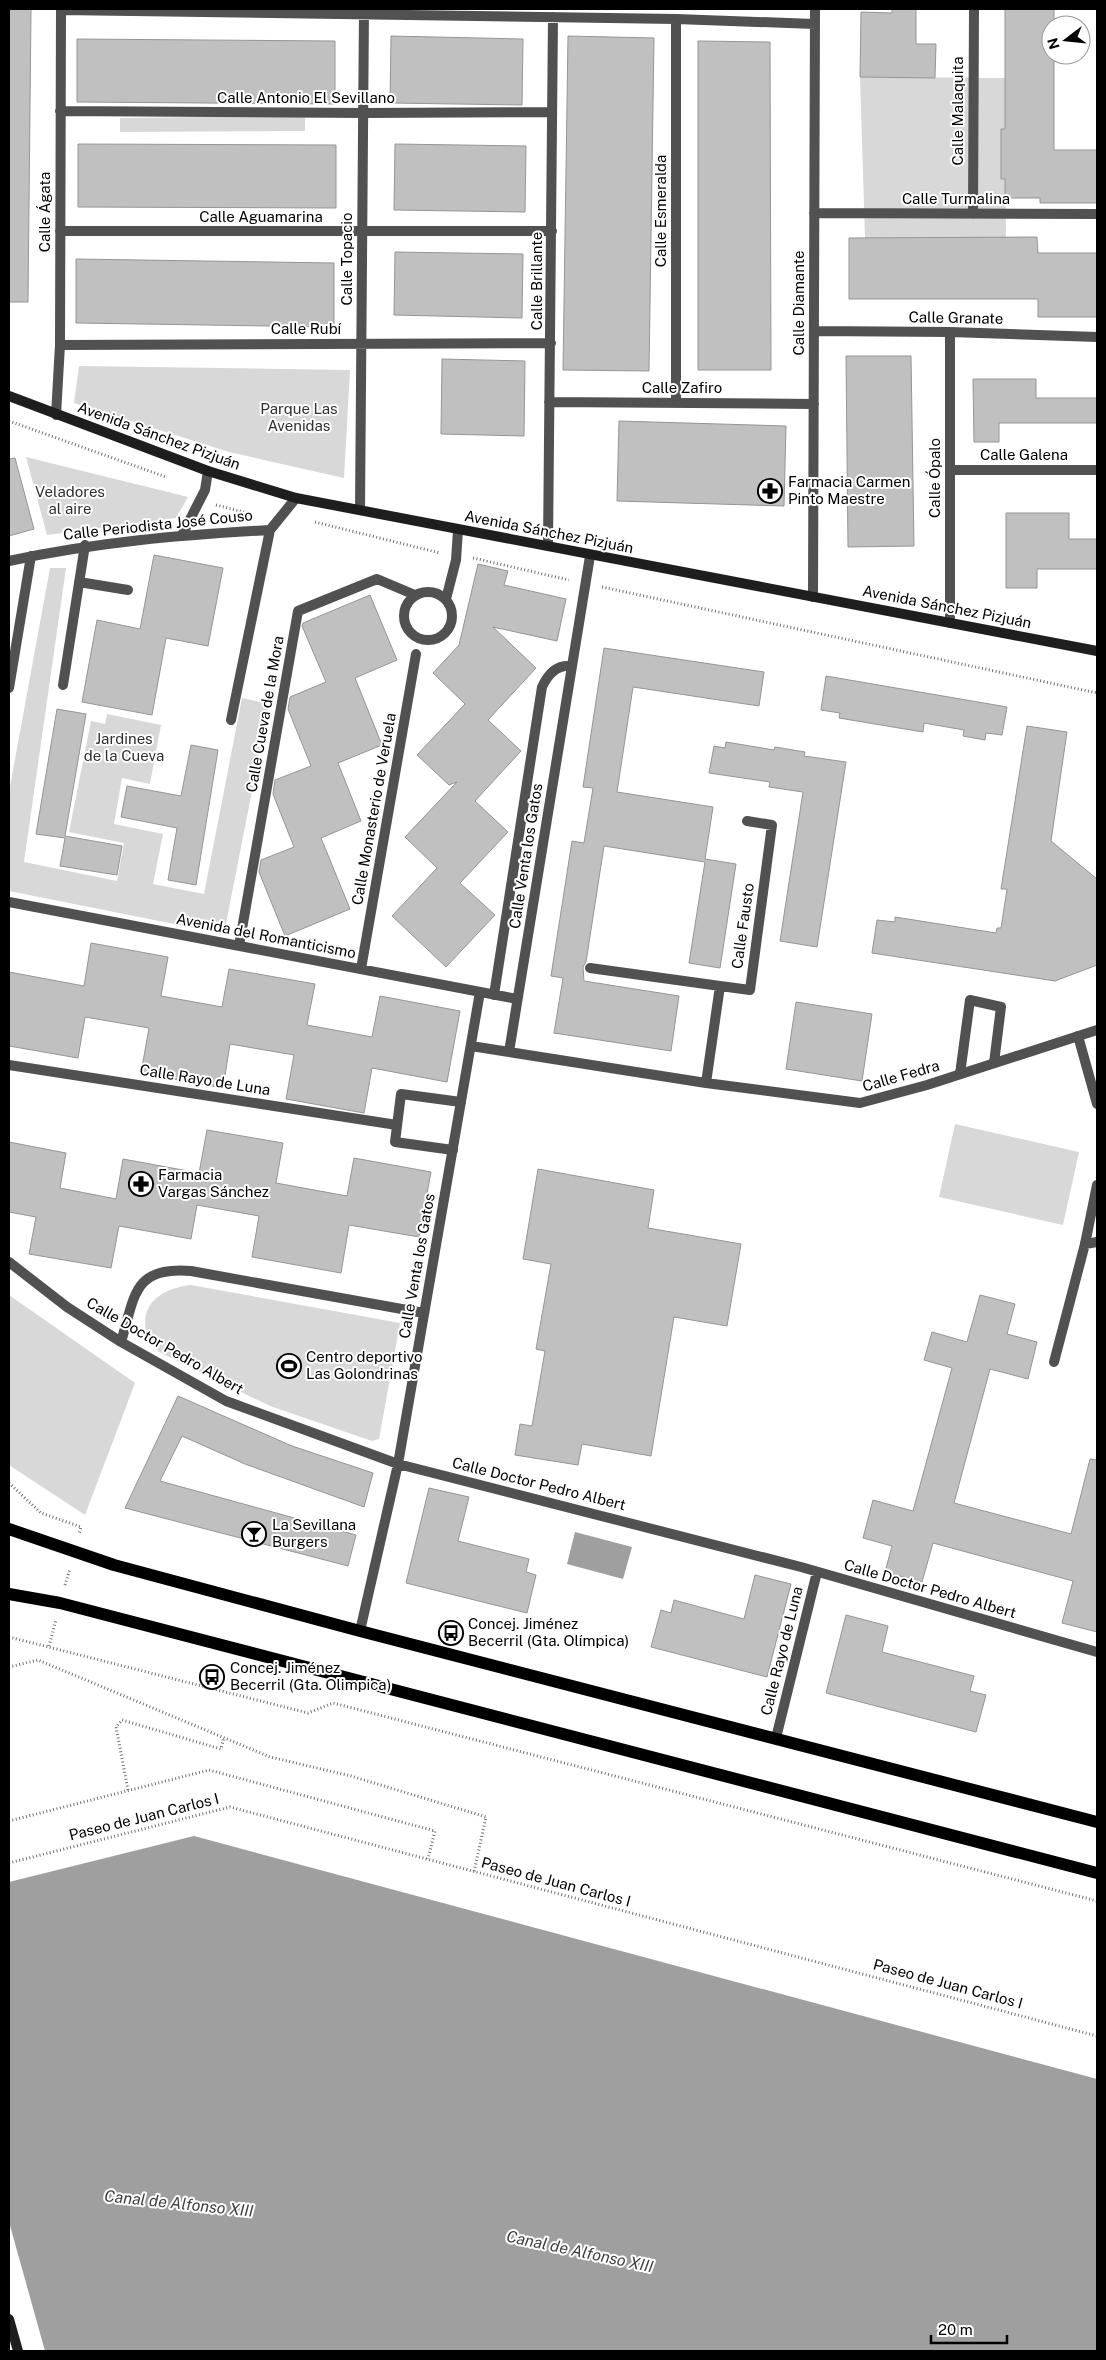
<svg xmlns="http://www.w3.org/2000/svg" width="1106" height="2360" viewBox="0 0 1106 2360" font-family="'Public Sans',sans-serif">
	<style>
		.green { fill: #d8d8d8 }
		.water { fill: #9f9f9f }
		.pier { fill: #fff }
		.building { fill: #c0c0c0; stroke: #959595 }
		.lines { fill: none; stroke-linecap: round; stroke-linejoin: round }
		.path { stroke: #737373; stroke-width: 3; stroke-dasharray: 1 2.5; stroke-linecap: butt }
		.lane { stroke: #515151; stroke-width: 10 }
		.street { stroke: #515151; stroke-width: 10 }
		.secondary { stroke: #1e1e1e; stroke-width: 10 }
		.primary { stroke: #000; stroke-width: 12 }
		.labels { text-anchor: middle; stroke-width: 4; stroke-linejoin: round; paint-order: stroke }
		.street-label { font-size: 15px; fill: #000; stroke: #fff }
		.park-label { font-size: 15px; fill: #2f2f2f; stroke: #fff }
		.poi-label { font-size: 15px; fill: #000; stroke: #fff; text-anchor: start }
		.water-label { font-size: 16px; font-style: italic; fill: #404040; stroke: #fff }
	</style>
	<rect width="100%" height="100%" fill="#fff"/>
	<path class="green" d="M860 77 1005 78 1006 238H865Z
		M305 116V131L120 132V118Z
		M79 366 350 370 344 478 229 452 74 403Z
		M26 457 188 497 176 518 47 535Z
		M50 568H66L24 862 117 881 124 843 69 832 91 721 105 724 107 714 161 725 150 784 122 778 114 824 163 834 153 884 204 894 242 698 269 704 224 934 9 891V792Z
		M955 1124 1079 1152 1063 1225 939 1197Z
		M191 1285 400 1323 379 1439 372 1441 270 1406 159 1352C155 1347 149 1342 147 1336 138 1303 163 1288 191 1285Z
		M9 1295 135 1383 85 1515 9 1465Z"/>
	<path class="water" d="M575 1532 632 1547 623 1579 567 1564Z
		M194 1836 1097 2079V2351H9V1882Z"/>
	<path class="pier" d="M9 2222 45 2351H9Z"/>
	<path class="building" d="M9 9H31L28 302H9Z
		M892 9H916V44H936L935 78 860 77 861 12 892 13Z
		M1005 9H1054V25H1051V55H1054V150H1097V203H1040V198H1005V179H1001V129H1005Z
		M391 36 523 39 522 105 390 103Z
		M568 36 654 38 649 371 563 370Z
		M77 39 335 41V104L77 102Z
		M698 41 770 42 771 370H698Z
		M78 144 336 145V208L78 207Z
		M395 144 526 146 525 212 394 210Z
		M1037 237 1038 253H1097V317H1038V299H849V238Z
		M395 252 523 254 522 318 394 315Z
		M76 259 334 263V327L76 323Z
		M846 356H911L914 546 848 547Z
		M442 359 525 361 524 436 441 434Z
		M973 379H1036V398H1097V423H999V442H974Z
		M619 421 786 426 784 506 617 501Z
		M15 458 34 529 9 536V459Z
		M1006 513H1069V539H1097V569H1037V588H1006Z
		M154 555 223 568 208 646 166 638 152 715 82 702 97 620 140 629Z
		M478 564 508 571 504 585 566 599 557 641 493 627 536 668 488 720 521 751 475 801 508 832 460 883 495 915 446 967 392 916 437 868 405 837 457 782 449 785 417 755 465 704 433 673 459 645Z
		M370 595 397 660 355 678 382 745 338 763 361 821 321 838 350 909 285 936 259 872 261 860 294 847 273 794 275 780 311 766 288 709 290 697 326 682 302 626 303 623Z
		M604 648 764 672 759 706 633 687 617 792 713 807 705 859 736 864 720 968 689 963 705 862 604 846 586 962 583 967 584 981 679 996 671 1051 554 1033 563 978 551 976 572 841 584 843 593 788 583 787Z
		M826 676 1007 707 1002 735 986 733 985 740 963 736 964 730 924 723 923 732 839 718 840 713 821 710Z
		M57 709 86 714 65 836 122 846 117 875 60 866 65 838 36 834Z
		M1027 726 1067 732 1051 841 1097 879V965L1055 981 872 953 877 920 895 922V917L996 933 997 928H1001L1007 889H1001Z
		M726 742 774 750 775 747 805 752 804 756 846 762 817 947 780 941 803 792 769 787 770 782 709 773 714 746 725 748Z
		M191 745 218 750 196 885 168 880 177 828 121 817 127 786 181 796Z
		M91 943 168 957 161 996 222 1007 229 969 315 984 307 1025 372 1037 380 996 460 1011 447 1082 372 1068 364 1113 286 1099 294 1055 230 1044 223 1088 141 1073 149 1028 85 1017 78 1058 9 1046V972L84 986Z
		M796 1002 872 1014 862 1081 786 1069Z
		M207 1130 283 1143 276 1183 347 1196 354 1158 431 1172 419 1237 349 1225 341 1273 252 1257 259 1216 197 1205 191 1239 119 1226 111 1268 29 1254 36 1217 9 1212V1142L66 1153 60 1188 116 1199 123 1159 199 1173Z
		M538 1169 654 1190 648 1228 741 1244 727 1326 674 1317 651 1456 582 1444 578 1465 515 1455 520 1424 532 1426 545 1351 536 1349 551 1264 523 1259Z
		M980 1295 1015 1304 1007 1334 1037 1342 1028 1379 990 1369 954 1503 1071 1534 1090 1459 1097 1460V1632L1062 1623 1073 1581 933 1543 922 1582 885 1572 892 1546 863 1538 873 1500 913 1511 952 1368 924 1360 932 1332 967 1342Z
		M178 1396 292 1446 373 1473 364 1507 245 1464 182 1436 160 1481 356 1535 348 1566 125 1508Z
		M429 1488 469 1497 458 1541 529 1559 526 1572 536 1575 527 1613 406 1583Z
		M755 1575 791 1584 767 1677 651 1647 661 1610 671 1613 674 1600 744 1619Z
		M846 1615 888 1626 882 1652 974 1676 970 1691 986 1695 976 1732 826 1693Z"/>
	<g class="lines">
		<path class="path" d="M9 421 166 477
			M216 505 244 512
			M315 522 440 553
			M473 558 569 580
			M602 587 1097 693
			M9 1483 41 1513 81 1527 79 1534
			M65 1585 70 1569
			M9 1637 308 1713 333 1703 1097 1901
			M49 1646 56 1620
			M9 1667 38 1660 270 1757 351 1776 486 1817 474 1872
			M128 1790 116 1727 122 1720 221 1749 224 1737
			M9 1821 209 1770 435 1831 428 1859
			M9 1863 230 1807 1097 2036"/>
		<path class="lane" d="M79 582 128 590
			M63 685 85 545
			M1078 1036 1097 1104
			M960 1074 970 1000 1001 1007 994 1063
			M453 1150 395 1142 401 1094 461 1102
			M1085 1244 1097 1185"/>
		<path class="street" d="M61 10 676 19 815 24
			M60 111 363 113 552 112
			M814 213 1097 214
			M973 214 974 9
			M60 231H552
			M814 331 950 332 1097 337
			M950 332V623
			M60 345 551 343
			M549 402 814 404
			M676 403V19
			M56 415 60 345 61 9
			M950 470H1097
			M360 510 364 9
			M182 535 205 490 208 471
			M548 546 553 17
			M9 561C96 542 181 535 270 530L296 498
			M404 616a24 24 0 1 1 48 0a24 24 0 1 1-48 0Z
			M813 597 815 9
			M446 599 456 560 458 530
			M9 688 31 556
			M231 720 270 530
			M9 902 517 999
			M239 946 298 611 377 579 415 595
			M590 968 720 986
			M361 969 416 654
			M494 995 542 687C548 674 557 664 572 666
			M471 1046 706 1083 860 1103 927 1085 1097 1030
			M509 1052 590 556
			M9 1065 397 1125
			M706 1083 720 986 750 990 772 825 747 821
			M9 1262 67 1307 121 1342 226 1401 398 1464 801 1567 1097 1652
			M121 1342C135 1296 133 1266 191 1271L424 1313
			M1054 1362 1085 1244 1097 1242
			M360 1631 398 1464 480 992
			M776 1738 817 1572"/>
		<path class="secondary" d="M9 396 208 471 296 498 1097 651
			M9 2319 18 2351"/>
		<path class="primary" d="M9 1529 114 1565 360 1631 1097 1822
			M9 1594 60 1603 1097 1873"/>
	</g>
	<defs>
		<symbol id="pharmacy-ring" viewBox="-11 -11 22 22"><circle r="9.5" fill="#fff" stroke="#000" stroke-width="1.5"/><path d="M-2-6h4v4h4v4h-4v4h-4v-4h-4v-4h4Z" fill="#000"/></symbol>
		<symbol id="stadium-ring" viewBox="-11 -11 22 22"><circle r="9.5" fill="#fff" stroke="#000" stroke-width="1.5"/><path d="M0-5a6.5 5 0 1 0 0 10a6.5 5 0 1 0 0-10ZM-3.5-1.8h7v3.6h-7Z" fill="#000"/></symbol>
		<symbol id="bar-ring" viewBox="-11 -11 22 22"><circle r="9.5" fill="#fff" stroke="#000" stroke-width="1.5"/><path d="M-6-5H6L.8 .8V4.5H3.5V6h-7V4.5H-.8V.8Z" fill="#000"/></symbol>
		<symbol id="bus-ring" viewBox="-11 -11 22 22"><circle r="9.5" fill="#fff" stroke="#000" stroke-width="1.5"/><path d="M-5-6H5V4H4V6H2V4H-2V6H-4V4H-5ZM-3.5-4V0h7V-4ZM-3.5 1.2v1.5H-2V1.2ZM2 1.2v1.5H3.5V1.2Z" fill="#000"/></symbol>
	</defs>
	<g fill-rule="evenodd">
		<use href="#pharmacy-ring" x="756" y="477" width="28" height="28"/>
		<use href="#pharmacy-ring" x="127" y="1170" width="28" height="28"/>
		<use href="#stadium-ring" x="275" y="1352" width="28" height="28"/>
		<use href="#bar-ring" x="240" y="1520" width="28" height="28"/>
		<use href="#bus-ring" x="437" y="1619" width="28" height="28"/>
		<use href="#bus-ring" x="198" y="1663" width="28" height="28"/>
	</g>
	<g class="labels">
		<g class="street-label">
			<text x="306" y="103">Calle Antonio El Sevillano</text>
			<text transform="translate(958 111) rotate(-90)" y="5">Calle Malaquita</text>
			<text x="956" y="204">Calle Turmalina</text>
			<text transform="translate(661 211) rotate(-90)" y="5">Calle Esmeralda</text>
			<text transform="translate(45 212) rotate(-90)" y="5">Calle Ágata</text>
			<text x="261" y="222">Calle Aguamarina</text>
			<text transform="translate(347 259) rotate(-90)" y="5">Calle Topacio</text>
			<text transform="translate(537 281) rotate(-90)" y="5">Calle Brillante</text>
			<text transform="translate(799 303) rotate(-90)" y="5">Calle Diamante</text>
			<text transform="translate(956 318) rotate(1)" y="5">Calle Granate</text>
			<text x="306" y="334">Calle Rubí</text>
			<text x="682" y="393">Calle Zafiro</text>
			<text transform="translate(159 436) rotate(20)" y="5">Avenida Sánchez Pizjuán</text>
			<text x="1024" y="460">Calle Galena</text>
			<text transform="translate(935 478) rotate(-90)" y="5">Calle Ópalo</text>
			<text transform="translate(158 525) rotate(-6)" y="5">Calle Periodista José Couso</text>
			<text transform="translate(549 532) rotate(11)" y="5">Avenida Sánchez Pizjuán</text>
			<text transform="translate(947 607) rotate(11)" y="5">Avenida Sánchez Pizjuán</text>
			<text transform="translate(265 714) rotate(-80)" y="5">Calle Cueva de la Mora</text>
			<text transform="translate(374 809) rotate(-80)" y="5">Calle Monasterio de Veruela</text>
			<text transform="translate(526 856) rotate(-81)" y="5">Calle Venta los Gatos</text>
			<text transform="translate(743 926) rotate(-82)" y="5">Calle Fausto</text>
			<text transform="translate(266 936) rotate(11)" y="5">Avenida del Romanticismo</text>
			<text transform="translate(901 1076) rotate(-16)" y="5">Calle Fedra</text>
			<text transform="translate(205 1080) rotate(9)" y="5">Calle Rayo de Luna</text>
			<text transform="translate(417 1266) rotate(-80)" y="5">Calle Venta los Gatos</text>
			<text transform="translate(165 1346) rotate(30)" y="5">Calle Doctor Pedro Albert</text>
			<text transform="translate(539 1484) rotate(14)" y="5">Calle Doctor Pedro Albert</text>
			<text transform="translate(930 1589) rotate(16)" y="5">Calle Doctor Pedro Albert</text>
			<text transform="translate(782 1651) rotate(-76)" y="5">Calle Rayo de Luna</text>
			<text transform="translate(144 1817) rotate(-14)" y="5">Paseo de Juan Carlos I</text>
			<text transform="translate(556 1882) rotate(15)" y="5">Paseo de Juan Carlos I</text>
			<text transform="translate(948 1984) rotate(15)" y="5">Paseo de Juan Carlos I</text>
		</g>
		<g class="park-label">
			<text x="299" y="414">Parque Las<tspan x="299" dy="17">Avenidas</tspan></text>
			<text x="70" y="497">Veladores<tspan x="70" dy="17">al aire</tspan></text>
			<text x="124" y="744">Jardines<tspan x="124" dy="17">de la Cueva</tspan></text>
		</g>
		<g class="poi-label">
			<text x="788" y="487">Farmacia Carmen<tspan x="788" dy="17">Pinto Maestre</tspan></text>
			<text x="158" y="1180">Farmacia<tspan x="158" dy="17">Vargas Sánchez</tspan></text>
			<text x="306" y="1362">Centro deportivo<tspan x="306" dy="17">Las Golondrinas</tspan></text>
			<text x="272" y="1530">La Sevillana<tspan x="272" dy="17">Burgers</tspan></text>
			<text x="468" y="1629">Concej. Jiménez<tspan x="468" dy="17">Becerril (Gta. Olímpica)</tspan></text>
			<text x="230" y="1673">Concej. Jiménez<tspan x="230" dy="17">Becerril (Gta. Olimpica)</tspan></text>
		</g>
		<g class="water-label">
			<text transform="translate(179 2203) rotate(6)" y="6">Canal de Alfonso XIII</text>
			<text transform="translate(580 2251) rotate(12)" y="6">Canal de Alfonso XIII</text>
		</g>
	</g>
	<rect width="1106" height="2360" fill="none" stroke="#000000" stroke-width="20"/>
	<g transform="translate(1066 40) rotate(254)"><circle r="24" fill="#ffffff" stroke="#999999"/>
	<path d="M0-4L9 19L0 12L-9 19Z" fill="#000000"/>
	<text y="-8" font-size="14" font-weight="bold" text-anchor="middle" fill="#000000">N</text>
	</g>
	<path d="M931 2335v8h76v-8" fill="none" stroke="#000000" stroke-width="2.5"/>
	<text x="938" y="2335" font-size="15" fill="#000000" stroke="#ffffff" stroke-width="4" paint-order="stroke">20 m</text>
</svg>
